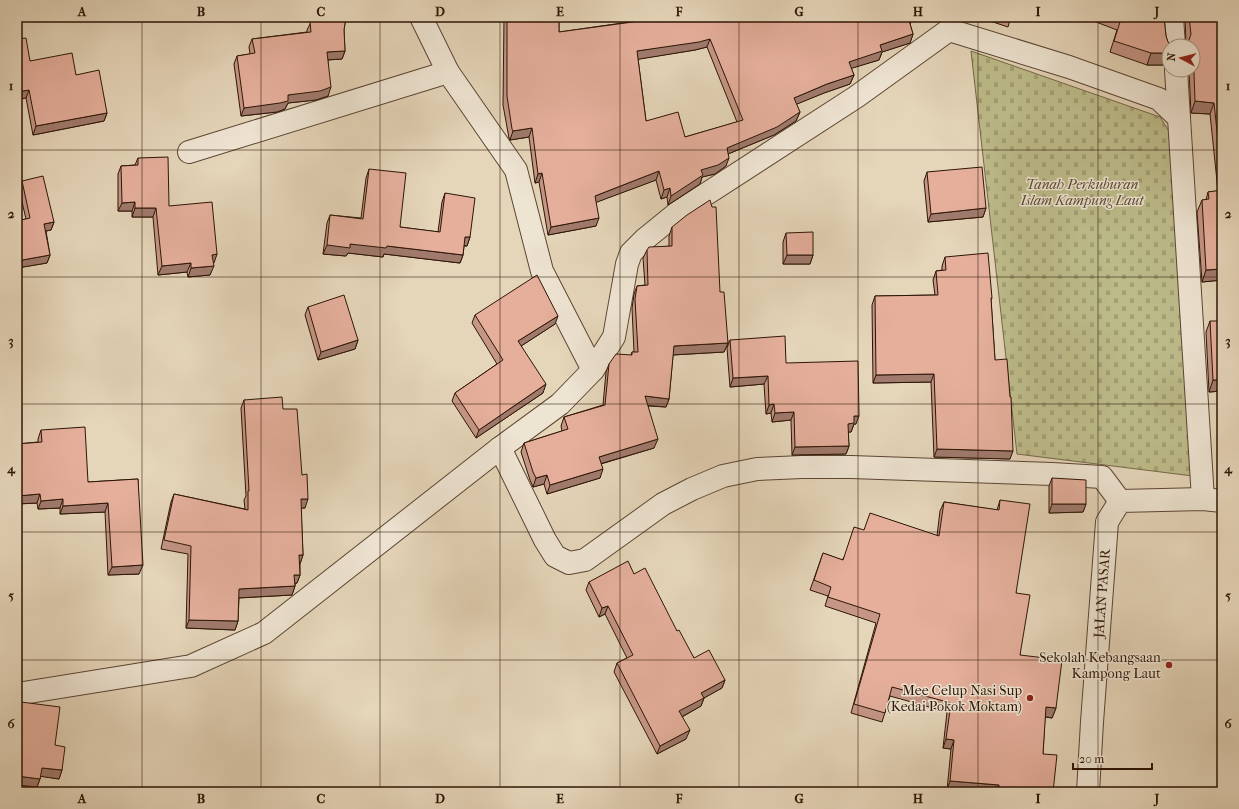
<svg xmlns="http://www.w3.org/2000/svg" width="1239" height="809" viewBox="0 0 1239 809" font-family="'IM FELL French Canon',serif">
	<style>
		.cemetery { fill: url(#cemetery-stones); stroke: #756848 }
		.lines { fill: none; stroke-linecap: round; stroke-linejoin: round }
		.minor-casing { stroke: #5b4533; stroke-width: 24 }
		.minor { stroke: #eee4d2; stroke-width: 22 }
		.wall { fill: #c59686; stroke: #2d1506; fill-rule: evenodd }
		.shaded-wall { fill: #a07a6d; stroke: #2d1506 }
		.building { fill: #e5af9c; stroke: #2d1506; fill-rule: evenodd }
		.grid { fill: none; stroke: #2d1506; stroke-width: 1; stroke-opacity: 0.55 }
		.poi-dot { fill: #8f2418; stroke: #eee4d2; stroke-width: 1.5 }
		.labels { text-anchor: middle; stroke-width: 3; stroke-linejoin: round; paint-order: stroke }
		.park-label { font-size: 14px; font-style: italic; fill: #58472e; stroke: #eee4d2 }
		.street-label { font-size: 14px; fill: #2d1506; stroke: #eee4d2 }
		.poi-label { font-size: 14px; fill: #2d1506; stroke: #eee4d2; text-anchor: end }
		.neatline { fill: none; stroke: #2d1506; stroke-width: 1.5 }
		.grid-label { font-size: 13px; text-anchor: middle; font-weight: bold; fill: #2d1506 }
	</style>
	<defs>
		<pattern id="cemetery-stones" width="16" height="16" patternUnits="userSpaceOnUse"><rect width="16" height="16" fill="#bdbb8a"/><path d="M2 7V4a2 2 0 0 1 4 0v3zM10 15v-3a2 2 0 0 1 4 0v3z" fill="#a3a076"/></pattern>
	</defs>
	<rect width="100%" height="100%" fill="#e5d5b9"/>
	<filter id="stains"><feTurbulence type="fractalNoise" baseFrequency=".005" numOctaves="4"/><feColorMatrix values="0 0 0 0 .2 0 0 0 0 .09 0 0 0 0 .02 0 0 0 .5 -.17"/></filter>
	<radialGradient id="worn" r=".72"><stop offset=".6" stop-color="#630" stop-opacity="0"/><stop offset="1" stop-color="#630" stop-opacity=".3"/></radialGradient>
	<path class="cemetery" d="M971 51 1160 117 1172 136 1193 476 1017 454Z"/>
	<g class="lines">
		<defs>
			<g id="minor">
				<path d="M421 17 448 72 516 170 542 271 593 370"/>
				<path d="M1172 17 1174 46"/>
				<path d="M1176 70 1179 118"/>
				<path d="M189 152 448 72"/>
				<path d="M500 448 545 540 555 556 569 563 585 560 663 504 692 489 723 476 757 469 802 467H851L1052 474 1102 477 1120 501"/>
				<path d="M17 694 191 666 264 633 500 448 560 404 593 370 614 337 627 264 631 253 645 239 677 213 856 97 949 30 1069 67 1159 99 1179 118 1203 499"/>
				<path id="s1" d="M1088 792 1092 722 1107 522 1120 501 1203 499 1222 501"/>
			</g>
		</defs>
		<use href="#minor" class="minor-casing"/>
		<use href="#minor" class="minor"/>
	</g>
	<path class="wall" d="M311 17H346L344 30 345 51 342 59 328 60V96L316 100 288 103 285 109 277 112 241 116 234 64 237 56 250 54 249 47 252 39 307 32V30L311 22Z
		M504 17H559V32L636 21 635 17H913L910 24 913 34 910 43 882 52 879 60 851 68 854 75 850 84 824 93 796 104 800 112 796 121 774 135 728 154 726 166 715 174 702 177 700 184 668 205 667 197 661 199 656 180 596 202V226L548 235 539 182 535 183 529 137 510 140 509 138 503 105ZM707 47 737 122 685 137 646 121 638 59 695 50Z
		M978 17H1011L1008 27Z
		M1037 17H1044L1043 19Z
		M1083 17H1164L1166 36 1169 46V60L1165 65H1147L1110 52 1117 30Z
		M1185 17H1222V280L1202 282 1197 212 1202 200H1206L1208 192 1218 191 1210 114 1191 113 1189 70H1193V46L1185 45 1186 44Z
		M30 61 76 75 107 113 104 121 33 135 26 98Z
		M138 158 169 206 217 254 213 263 210 275 188 277 187 272 158 275 153 217H132V211H118V174L121 166 135 165Z
		M369 169 400 227 438 232 442 202 445 193 470 237 467 246H464L463 255 460 263 384 254 383 257 348 253 346 256 323 254 327 223 330 215 361 218 366 178Z
		M927 172 986 208 983 217 928 222 924 181Z
		M22 181 54 222 51 230 46 231 50 255 47 263 17 268V221L26 219 19 189Z
		M672 227 720 292 728 343 724 352 673 355 669 399 666 407 648 406 654 448 601 464 600 478 547 494 544 484 533 487 530 480 521 452 524 443 562 431 561 426 564 417 603 405 606 372 609 364 631 355 632 352H634L632 308 634 294 637 286 645 285 643 258 647 250 669 246V236Z
		M786 233 813 255 810 264H783V242Z
		M945 257 992 298 991 300 995 360 1010 459 934 457 931 382 873 383 872 305 875 296 935 295 933 280 936 271 942 270V266Z
		M308 307 358 340 355 349 318 360 305 315Z
		M475 315 555 324 521 346 543 393 476 438 452 401 455 393 497 364 472 323Z
		M1210 321 1222 391 1209 392 1206 332Z
		M730 340 786 363 856 424H854L851 432H848L849 446 846 454 792 455 791 420 772 422 771 413 766 414 764 384 730 387 727 348Z
		M244 400 283 409 302 475 305 508H301L303 555 300 564V575L297 583 295 584V586L292 595 239 598 238 621 235 630 186 628 188 554 161 549 171 502 174 494 245 509 244 500 246 496 241 408Z
		M41 430 88 482 138 479 139 574 108 575 105 512 60 514V508L38 509 37 503 17 504V444L38 442V439Z
		M1052 478 1086 504 1083 512 1049 513V486Z
		M1000 500 1016 593 1020 655 1056 708 1052 718 1045 717 1043 754 1053 792H967L947 790 951 749 943 748 947 712 890 696 882 722 851 713 876 623 825 606 828 596 810 590 823 553 842 560 864 530 937 536 940 511 944 502 997 510Z
		M634 574 677 631 694 658 725 680 722 688 704 698 701 706 682 717 686 739 657 754 614 672 617 663 627 658 605 614 599 617 586 590 589 582Z
		M21 702 55 745 62 770 59 779 41 776 37 787 17 785V718L18 711Z"/>
	<path class="shaded-wall" d="M908 17H913L910 24Z
		M913 34 910 43 882 52 879 60 846 70 849 62 880 45Z
		M710 39 707 47 695 50 634 60 637 51Z
		M345 51 342 59 324 60 327 52Z
		M1151 53H1169V60L1165 65H1147Z
		M854 75 850 84 824 93 790 107 794 98 827 84Z
		M331 87 328 96 316 100 288 103 285 109 277 112 241 116 244 108 288 95Z
		M29 90 26 98 17 100V92Z
		M1195 101 1214 103 1210 114 1191 113Z
		M800 112 796 121 774 135 723 156 727 148Z
		M107 113 104 121 33 135 36 126Z
		M532 128 529 137 510 140 513 131Z
		M729 158 726 166 715 174 702 177 700 184 668 205 671 196 701 170Z
		M659 171 656 180 592 204 595 196Z
		M542 173 539 182 535 183 538 174Z
		M670 188 667 197 661 199 664 190Z
		M135 202 132 211H118L122 203Z
		M135 208H156L153 217H132Z
		M986 208 983 217 928 222 931 214Z
		M599 218 596 226 548 235 551 227Z
		M54 222 51 230 41 232 44 224Z
		M465 237H470L467 246 462 245Z
		M350 244 387 246 463 255 460 263 384 254 383 257 348 253 346 256 323 254 327 245Z
		M217 254 214 263H209L212 255Z
		M50 255 47 263 17 268V261Z
		M787 255H813L810 264H783Z
		M191 263 187 272 158 275 162 266Z
		M214 266 210 275 188 277 191 268Z
		M1222 269V280L1202 282 1206 270Z
		M558 316 555 324 515 350 518 341Z
		M358 340 355 349 318 360 321 352Z
		M728 343 724 352 671 355 674 346Z
		M934 374 931 382 873 383 876 375Z
		M768 376 764 384 730 387 733 378Z
		M1213 380H1222V391L1209 392Z
		M546 384 543 393 476 438 479 430Z
		M645 396 669 399 666 407 642 405Z
		M774 404 771 413 766 414 769 405Z
		M794 412 791 420 772 422 775 413Z
		M854 416H859L856 424H854L851 432H845L848 424Z
		M658 439 654 448 596 465 599 457Z
		M849 446 846 454 792 455 795 447Z
		M937 449 1013 451 1010 459 934 457Z
		M603 469 600 478 547 494 550 485Z
		M547 475 544 484 533 487 536 478Z
		M40 494 37 503 17 504V496Z
		M63 499 60 508 38 509 41 501Z
		M301 499H308L305 508H298Z
		M108 503 105 512 60 514 63 506Z
		M1052 504H1086L1083 512 1049 513Z
		M299 555H303L300 564H296Z
		M143 565 139 574 108 575 112 567Z
		M294 575H300L297 583 291 584Z
		M295 586 292 595 236 598 239 589Z
		M608 606 605 614 599 617 602 608Z
		M189 620 238 621 235 630 186 628Z
		M725 680 722 688 704 698 701 706 676 720 679 711 701 693Z
		M1046 707 1056 708 1052 718 1042 716Z
		M690 730 686 739 657 754 660 746Z
		M946 739 954 740 951 749 943 748Z
		M42 768 62 770 59 779 38 776Z
		M17 776 40 779 37 787 17 785Z
		M950 781 999 785 997 792H967L947 790Z"/>
	<path class="building" d="M313 17H346L344 30 345 51 327 52 331 87 320 91 288 95V101L280 103 244 108 237 56 255 53 252 39 311 32 310 22 313 21Z
		M507 17H559V32L640 21 639 17H908L913 34 880 45 882 51 849 62 854 75 827 84 794 98 800 112 777 127 727 148 729 158 718 165 701 170 703 175 671 196 670 188 664 190 659 171 595 196 599 218 551 227 542 173 538 174 532 128 513 131 512 129 507 96ZM710 39 743 120 685 137 678 112 646 121 637 51 699 42Z
		M1117 17H1164L1166 36 1168 42 1172 46H1174H1169V53H1151L1114 41 1121 19Z
		M1189 17H1222V177L1214 103 1195 101 1193 46H1182L1185 45 1189 40 1191 34Z
		M26 38 30 61 72 53 76 75 99 70 107 113 36 126 29 90 17 92V39Z
		M168 157 169 206 212 202 217 254 212 255 214 266 191 268V263L162 266 156 208H135V202L122 203 121 166 138 165V158Z
		M982 167 986 208 931 214 927 172Z
		M369 169 406 173 400 227 440 232 445 193 475 198 470 237H465L463 255 387 246 386 248 350 244V248L327 245 330 215 363 219Z
		M43 176 54 222 44 224 50 255 17 261V221L30 218 22 181Z
		M1222 190V269L1206 270 1202 200 1209 199 1208 192Z
		M710 200 712 207H716L720 292H724L728 343 674 346 669 399 645 396 658 439 599 457 603 469 550 485 547 475 536 478 533 472 524 443 568 429 564 417 605 405 609 364 616 354 632 355V352H638L635 299 637 286 648 285 647 250 649 247 672 246V227L687 215Z
		M813 232V255H787L786 233Z
		M988 253 992 298H991L995 360 1007 359 1010 397H1011L1013 451 937 449 934 374 876 375 875 296 938 295 936 271 946 270 945 257Z
		M537 275 558 316 518 341 546 384 479 430 455 393 503 360 475 315Z
		M344 295 358 340 321 352 308 307Z
		M1210 321H1222V380H1213Z
		M785 336 786 363 858 361 859 416H854V423L848 424 849 446 795 447 794 412 775 413 774 404 769 405 768 376 733 378 730 340Z
		M282 397 283 409H297L302 475 307 474 308 499H301L303 555H299L300 575H294L295 586 239 589 238 621 189 620 191 546 164 540 174 494 248 510V491H249L244 400Z
		M85 427 88 482 138 479 143 565 112 567 108 503 63 506V499L41 501 40 494 17 496V444L42 442 41 430Z
		M1052 478 1086 480V504H1052Z
		M1000 500 1030 504 1016 593 1030 595 1020 655 1062 660 1056 708 1046 707 1043 754 1057 755 1053 792H999V785L950 781 954 740 946 739 951 703 892 687 885 713 854 704 880 614 828 597 831 587 814 580 823 553 843 560 854 527 864 530 870 513 939 536 944 502 999 510Z
		M628 561 634 574 645 568 677 631 679 630 694 658 709 650 725 680 701 693 704 698 679 711 690 730 660 746 617 663 633 655 608 606 602 608 589 582Z
		M21 702 60 707 55 745 65 747 62 770 42 768 40 779 17 776V721H19Z"/>
	<path class="grid" d="M142 17V792M261 17V792M380 17V792M500 17V792M620 17V792M739 17V792M858 17V792M978 17V792M1098 17V792M17 150H1222M17 277H1222M17 404H1222M17 532H1222M17 660H1222"/>
	<g class="poi-dot">
		<circle cx="1169" cy="665" r="4"/>
		<circle cx="1030" cy="698" r="4"/>
	</g>
	<g class="labels">
		<g class="park-label">
			<text x="1082" y="189">Tanah Perkuburan<tspan x="1082" dy="16">Islam Kampung Laut</tspan></text>
		</g>
		<g class="street-label">
			<text dy="5" stroke="none"><textPath href="#s1" startOffset="199">JALAN PASAR</textPath></text>
		</g>
		<g class="poi-label">
			<text x="1161" y="662">Sekolah Kebangsaan<tspan x="1161" dy="16">Kampong Laut</tspan></text>
			<text x="1022" y="695">Mee Celup Nasi Sup<tspan x="1022" dy="16">(Kedai Pokok Moktam)</tspan></text>
		</g>
	</g>
	<rect width="1239" height="809" fill="none" stroke="#e5d5b9" stroke-width="44"/>
	<g transform="translate(1181 58) rotate(277)"><circle r="19" fill="#eee4d2" stroke="#a19180"/>
	<path d="M0-3L7 15L0 10L-7 15Z" fill="#8f2418"/>
	<text y="-6" font-size="11" font-weight="bold" text-anchor="middle" fill="#2d1506">N</text>
	</g>
	<path d="M1073 763v6h79v-6" fill="none" stroke="#2d1506" stroke-width="2"/>
	<text x="1079" y="763" font-size="12" fill="#2d1506" stroke="#eee4d2" stroke-width="3" paint-order="stroke">20 m</text>
	<rect x="22" y="22" width="1195" height="765" class="neatline"/>
	<g class="grid-label">
		<text x="82" y="16">A</text>
		<text x="201" y="16">B</text>
		<text x="321" y="16">C</text>
		<text x="440" y="16">D</text>
		<text x="560" y="16">E</text>
		<text x="679" y="16">F</text>
		<text x="799" y="16">G</text>
		<text x="918" y="16">H</text>
		<text x="1038" y="16">I</text>
		<text x="1157" y="16">J</text>
		<text x="11" y="90">1</text>
		<text x="1228" y="90">1</text>
		<text x="11" y="218">2</text>
		<text x="1228" y="218">2</text>
		<text x="11" y="345">3</text>
		<text x="1228" y="345">3</text>
		<text x="11" y="473">4</text>
		<text x="1228" y="473">4</text>
		<text x="11" y="600">5</text>
		<text x="1228" y="600">5</text>
		<text x="11" y="728">6</text>
		<text x="1228" y="728">6</text>
		<text x="82" y="803">A</text>
		<text x="201" y="803">B</text>
		<text x="321" y="803">C</text>
		<text x="440" y="803">D</text>
		<text x="560" y="803">E</text>
		<text x="679" y="803">F</text>
		<text x="799" y="803">G</text>
		<text x="918" y="803">H</text>
		<text x="1038" y="803">I</text>
		<text x="1157" y="803">J</text>
	</g>
	<rect width="100%" height="100%" filter="url(#stains)"/>
	<rect width="100%" height="100%" fill="url(#worn)"/>
</svg>
